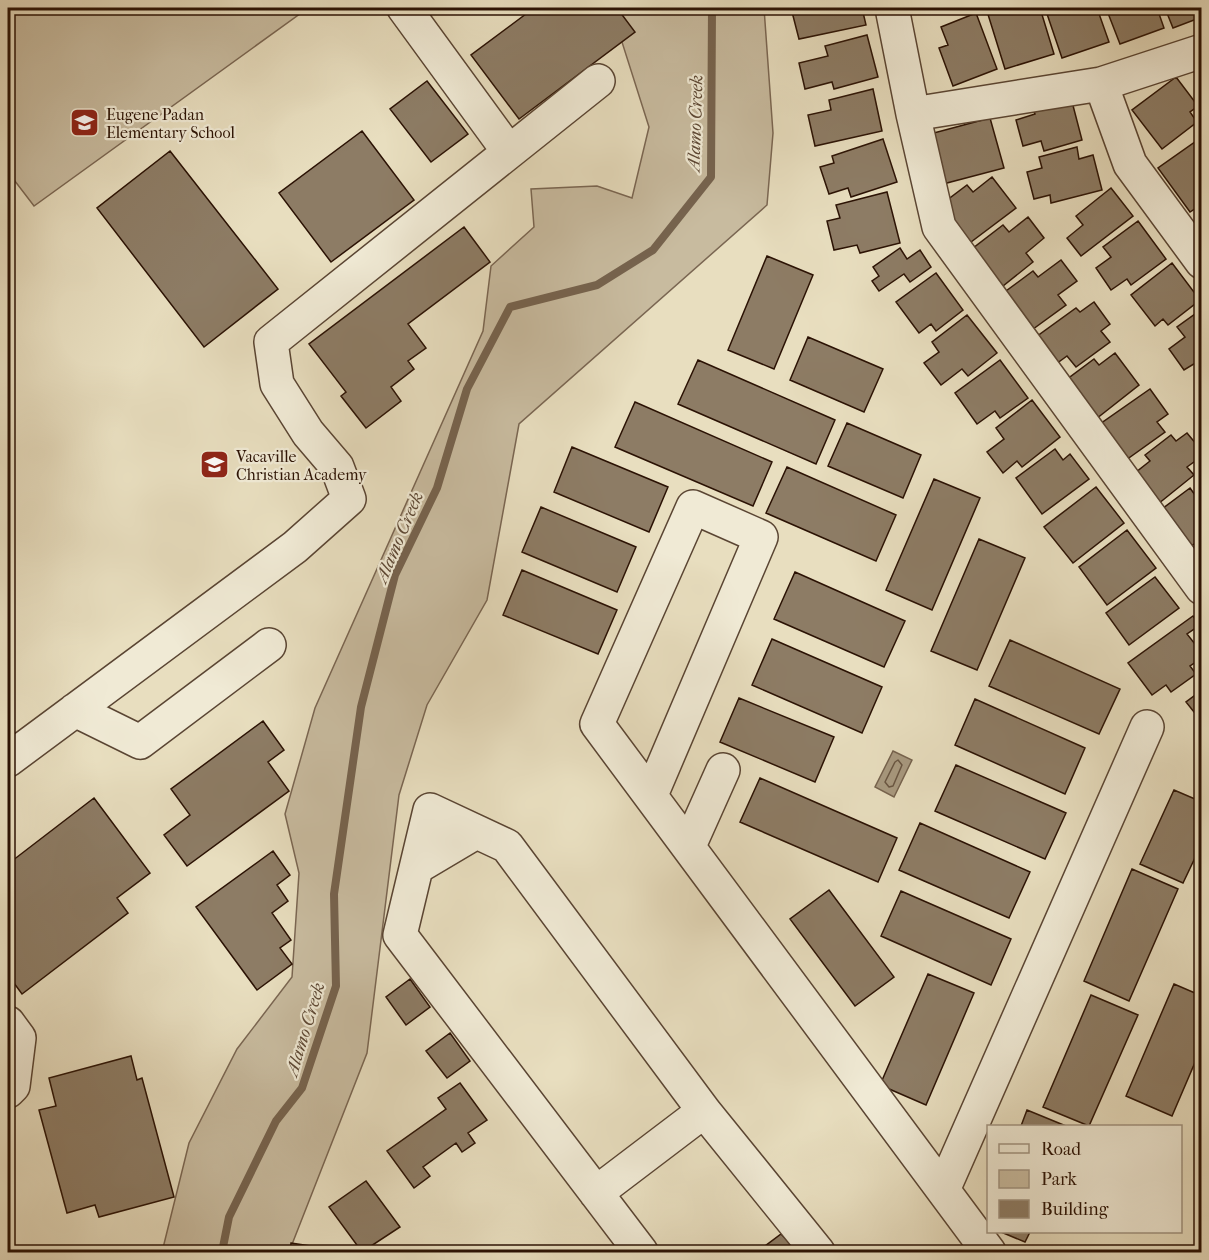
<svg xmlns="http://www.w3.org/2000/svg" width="1209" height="1260" viewBox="0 0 1209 1260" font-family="'IM FELL French Canon',serif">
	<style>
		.green { fill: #c8bb9f; stroke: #7a6652; stroke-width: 1.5 }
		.water { fill: #a8997f; stroke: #76634e; stroke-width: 1.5 }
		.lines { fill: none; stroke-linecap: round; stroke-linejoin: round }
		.shore { stroke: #6a5642; stroke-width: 1.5 }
		.stream { stroke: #76634e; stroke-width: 8 }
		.building { fill: #8d7c65; stroke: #2b1204; stroke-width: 1.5 }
		.minor-casing { stroke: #5a4533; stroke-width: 36 }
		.minor { stroke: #f0ead5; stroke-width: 33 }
		.labels { text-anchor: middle; stroke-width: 4.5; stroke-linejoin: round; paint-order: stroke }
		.poi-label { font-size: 16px; fill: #2b1204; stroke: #f0ead5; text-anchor: start }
		.water-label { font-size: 18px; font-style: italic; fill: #5d4835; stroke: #f0ead5 }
	</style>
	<rect width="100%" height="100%" fill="#e8debf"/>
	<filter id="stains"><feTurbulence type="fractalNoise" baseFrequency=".00333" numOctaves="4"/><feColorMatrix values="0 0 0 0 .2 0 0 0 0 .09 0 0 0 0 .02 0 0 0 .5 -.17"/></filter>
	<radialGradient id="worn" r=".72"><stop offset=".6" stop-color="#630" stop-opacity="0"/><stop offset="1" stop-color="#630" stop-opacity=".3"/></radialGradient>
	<path class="green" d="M8 8H308L34 206 8 172Z
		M622 8H764L773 133 767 205 519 424 487 600 427 705 399 795 367 1053 289 1252H162L189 1143 237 1049 292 977 299 873 285 814 315 708 483 331 491 266 534 227 531 189 597 186 632 198 649 127 621 39Z"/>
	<path class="water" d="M893 751 912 760 894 797 875 787Z"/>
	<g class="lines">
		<path class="shore" d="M898 760 902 765 893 786 889 787 885 782 895 762Z"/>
		<path class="stream" d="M222 1252 229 1217 276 1121 302 1088 336 986 334 894 361 707 395 575 437 488 467 389 510 307 597 285 653 250 711 177 712 8"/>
	</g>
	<path class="building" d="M534 8H617L635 32 519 119 471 55Z
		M791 8H862L866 25 799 39Z
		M986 8H1040L1054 54 1005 69Z
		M1045 8H1097L1109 42 1062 58Z
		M1106 8H1157L1164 28 1120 44Z
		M1165 8H1202V17L1173 28Z
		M976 13 997 69 953 86 939 48 948 45 941 27Z
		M867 35 878 77 834 89 832 82 805 89 799 63 828 56 825 46Z
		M1176 77 1198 106 1190 112 1197 122 1162 149 1132 110Z
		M427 81 468 134 431 162 390 109Z
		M873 89 882 131 815 146 808 115 831 110 829 100Z
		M1070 94 1082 140 1044 151 1041 141 1023 146 1016 120 1035 114 1032 104Z
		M990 118 1004 168 943 184 930 134Z
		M362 131 414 200 331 262 279 193Z
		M1202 137V204L1190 212 1158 168Z
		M883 139 897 182 851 197 848 188 829 194 820 167 834 163 832 156Z
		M1077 147 1079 159 1093 155 1102 190 1051 203 1050 195 1034 199 1027 172 1042 168 1039 157Z
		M170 151 278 289 204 347 97 208Z
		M992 177 1016 208 967 245 938 207 967 185 973 192Z
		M1111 188 1133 216 1081 256 1067 238 1083 225 1076 216Z
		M887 192 900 243 860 253 857 245 834 250 827 221 840 218 836 205Z
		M1028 217 1044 238 1026 253 1033 262 998 290 968 252 1003 225 1009 232Z
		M1138 221 1166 259 1131 285 1127 279 1111 290 1096 268 1111 257 1103 247Z
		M464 227 490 262 408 324 426 348 408 361 414 369 391 387 401 401 366 428 341 396 346 392 309 344Z
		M900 248 907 259 920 250 931 267 910 282 904 274 879 291 872 281 879 276 873 267Z
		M767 256 813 275 774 369 728 350Z
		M1061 260 1077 281 1058 295 1066 305 1029 332 1002 294 1033 271 1038 277Z
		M1172 263 1200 300 1168 325 1163 319 1155 326 1131 295Z
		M936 273 963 310 936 331 931 324 919 333 896 302Z
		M1094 302 1110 324 1101 331 1110 342 1076 367 1067 356 1056 364 1036 337 1076 308 1080 312Z
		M1202 309V359L1184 370 1169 349 1185 337 1177 327Z
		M967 315 997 353 968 376 962 369 941 385 924 363 939 352 932 342Z
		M808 337 883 369 864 412 790 380Z
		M1115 353 1139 385 1096 419 1066 380 1094 359 1099 365Z
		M698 360 835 420 816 464 678 404Z
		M1000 360 1028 398 1000 418 995 411 977 424 955 393Z
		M1150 389 1168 414 1157 422 1165 432 1126 460 1100 424Z
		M1032 400 1060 437 1022 467 1017 461 1003 473 987 452 1004 439 996 428Z
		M635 402 772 462 753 506 615 447Z
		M847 423 921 455 903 498 828 466Z
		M1187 433 1202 451V456L1187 467 1194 475 1158 504 1135 473 1150 461 1145 455 1171 435 1176 441Z
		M572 447 668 487 649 532 554 492Z
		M1055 449 1063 460 1070 454 1089 479 1042 514 1016 478Z
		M787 467 896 515 876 561 766 513Z
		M934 479 980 498 932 610 886 590Z
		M1096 487 1124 523 1073 563 1044 527Z
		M1190 488 1195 495 1202 490V538L1190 547 1162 509Z
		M541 507 636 547 617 592 522 552Z
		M1127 530 1156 568 1107 605 1079 567Z
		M979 539 1025 558 977 670 931 651Z
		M522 570 617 610 598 654 503 615Z
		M795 572 905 621 884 667 774 619Z
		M1155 577 1179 608 1129 645 1106 613Z
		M1193 616 1200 625 1187 634 1202 653V658L1190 666 1196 674 1171 692 1166 685 1152 695 1128 663Z
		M772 639 882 687 862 733 752 685Z
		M1010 640 1120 689 1099 734 989 686Z
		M1202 690V722L1186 702Z
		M739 698 834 737 815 782 720 742Z
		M975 699 1085 748 1065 794 955 745Z
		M263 721 284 750 268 762 289 791 187 866 164 835 190 815 171 789Z
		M956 765 1066 813 1045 859 935 811Z
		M760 778 897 838 878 882 740 822Z
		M1174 790 1202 802V843L1183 883 1140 864Z
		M94 798 150 873 117 898 128 913 22 994 8 975V864Z
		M920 823 1030 872 1009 918 899 870Z
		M273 851 290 875 277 885 288 901 272 913 291 940 280 948 292 964 257 990 196 907Z
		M1132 869 1178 889 1129 1001 1084 981Z
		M829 890 894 977 855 1006 790 919Z
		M901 891 1011 939 991 985 881 936Z
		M928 974 974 993 926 1105 880 1085Z
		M410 979 430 1007 406 1025 386 997Z
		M1174 984 1202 996V1046L1172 1116 1126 1096Z
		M1091 995 1138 1015 1089 1126 1043 1107Z
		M450 1033 470 1061 447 1078 426 1051Z
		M131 1056 137 1080 142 1078 174 1197 99 1217 95 1205 67 1213 39 1110 56 1106 49 1078Z
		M460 1083 487 1120 468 1133 475 1143 462 1152 456 1143 423 1167 430 1176 414 1188 387 1151 446 1109 438 1098Z
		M1027 1110 1066 1126H1021Z
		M366 1181 400 1227 362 1252 329 1207Z
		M1001 1232H1030L1025 1242Z
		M781 1234 794 1247 790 1252H757Z
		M291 1243 336 1250V1252H290Z"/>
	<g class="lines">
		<defs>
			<path id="minor" d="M404 8 509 152
				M892 8 913 114 939 227 1202 588
				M1101 84 1130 164 1202 262
				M913 114 1101 84 1202 51
				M75 710 140 742 269 645
				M8 760 295 547 349 499 337 467 308 433 277 384 271 342 598 81
				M651 795 761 537 693 507 597 724 989 1252
				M689 846 723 770
				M417 867 476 832
				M8 1023 19 1038 13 1086 8 1091
				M943 1190 1147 727
				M596 1193 704 1111
				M641 1252 400 935 430 810 507 846 704 1111 818 1252"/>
		</defs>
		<use href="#minor" class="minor-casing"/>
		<use href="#minor" class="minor"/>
	</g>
	<defs>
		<symbol id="school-square" viewBox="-11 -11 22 22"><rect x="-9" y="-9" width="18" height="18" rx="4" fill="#8f2418" stroke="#f0ead5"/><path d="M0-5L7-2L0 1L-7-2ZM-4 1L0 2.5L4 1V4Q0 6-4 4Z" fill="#fff"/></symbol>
	</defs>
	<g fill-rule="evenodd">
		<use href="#school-square" x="68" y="106" width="33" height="33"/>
		<use href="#school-square" x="198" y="448" width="33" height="33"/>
	</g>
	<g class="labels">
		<g class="poi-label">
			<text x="106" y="120">Eugene Padan<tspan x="106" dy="18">Elementary School</tspan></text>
			<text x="236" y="462">Vacaville<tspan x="236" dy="18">Christian Academy</tspan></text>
		</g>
		<g class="water-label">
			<text transform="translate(695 123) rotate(-88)" y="6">Alamo Creek</text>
			<text transform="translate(399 537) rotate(-67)" y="6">Alamo Creek</text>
			<text transform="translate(305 1029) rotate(-73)" y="6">Alamo Creek</text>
		</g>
	</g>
	<rect width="1209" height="1260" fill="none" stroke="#e8debf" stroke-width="30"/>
	<rect x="9" y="9" width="1191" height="1242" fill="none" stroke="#2b1204" stroke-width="3"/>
	<rect x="15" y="15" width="1179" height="1230" fill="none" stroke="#2b1204" stroke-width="1.5"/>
	<rect x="987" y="1125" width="195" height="108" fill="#f0ead5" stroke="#a19481" stroke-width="1.5"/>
	<rect x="999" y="1144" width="30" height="9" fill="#f0ead5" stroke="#a19481" stroke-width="1.5"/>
	<text x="1041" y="1155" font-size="18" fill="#2b1204">Road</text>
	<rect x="999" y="1170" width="30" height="18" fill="#c8bb9f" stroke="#a19481" stroke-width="1.5"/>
	<text x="1041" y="1185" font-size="18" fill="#2b1204">Park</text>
	<rect x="999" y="1200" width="30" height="18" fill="#8d7c65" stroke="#a19481" stroke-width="1.5"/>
	<text x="1041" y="1215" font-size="18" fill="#2b1204">Building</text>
	<rect width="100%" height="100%" filter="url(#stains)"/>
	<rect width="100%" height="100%" fill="url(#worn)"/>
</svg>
